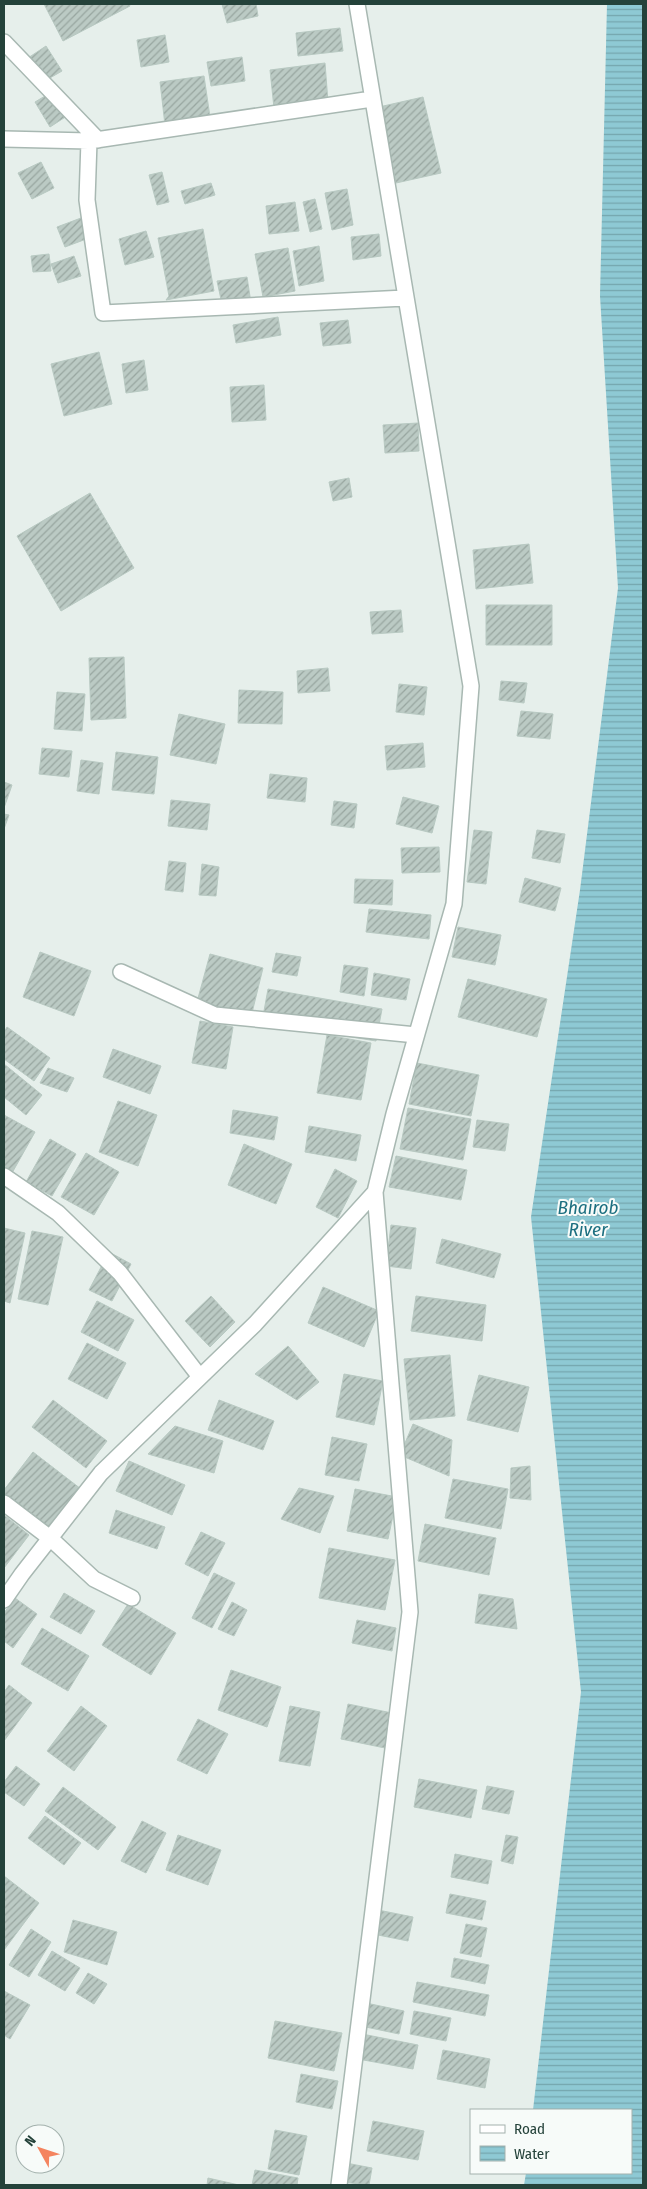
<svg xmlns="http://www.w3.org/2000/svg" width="647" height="2189" viewBox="0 0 647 2189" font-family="'Fira Sans Condensed',sans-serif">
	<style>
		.water { fill: url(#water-rules) }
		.building { fill: url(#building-hatch); stroke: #b8c9c2 }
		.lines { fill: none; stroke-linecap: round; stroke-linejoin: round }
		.street-casing { stroke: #a8b8b2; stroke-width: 18 }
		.street { stroke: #fff; stroke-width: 15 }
		.labels { text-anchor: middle; stroke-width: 4; stroke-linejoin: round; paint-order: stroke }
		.water-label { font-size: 19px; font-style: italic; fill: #1c6f80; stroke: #f7fbf9 }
	</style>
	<defs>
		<pattern id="water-rules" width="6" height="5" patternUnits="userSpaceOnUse" patternTransform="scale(1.25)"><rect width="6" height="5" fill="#8ec9d4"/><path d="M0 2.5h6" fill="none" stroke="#74a5ad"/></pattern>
		<pattern id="building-hatch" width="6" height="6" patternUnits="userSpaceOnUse" patternTransform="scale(1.25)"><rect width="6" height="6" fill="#bbcac4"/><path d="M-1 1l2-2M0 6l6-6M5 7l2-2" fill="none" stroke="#98a6a0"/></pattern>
	</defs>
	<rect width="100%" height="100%" fill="#e6efeb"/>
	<path class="water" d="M607 4H643V2185H524L526 2173H631V2110H533L581 1692 531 1217 580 890 618 588 600 296Z"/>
	<path class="building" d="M44 4H129L130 6 63 41Z
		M222 4H256L258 16 227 23Z
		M340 28 343 51 298 56 296 33Z
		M165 35 169 62 141 67 137 40Z
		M46 46 62 71 43 82 25 60Z
		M242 57 245 81 211 86 207 62Z
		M325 63 328 102 274 108 270 70Z
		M204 76 210 117 165 125 160 82Z
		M50 93 70 114 50 127 35 102Z
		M423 97 441 173 396 183 379 107Z
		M41 162 54 188 32 199 18 173Z
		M162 172 169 202 157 205 149 175Z
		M211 183 215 195 185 204 181 191Z
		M347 189 353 225 332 230 325 193Z
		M315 199 322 229 310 232 303 202Z
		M295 202 299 231 269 234 266 206Z
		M81 218 89 238 65 247 57 227Z
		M203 229 214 291 166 300 169 296 158 238Z
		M146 231 154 257 125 265 119 239Z
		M379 234 381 256 353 260 351 237Z
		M319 246 324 281 299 286 293 251Z
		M288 248 295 291 263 297 255 254Z
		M49 254 51 271 33 272 31 256Z
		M74 256 81 276 58 283 51 264Z
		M247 277 251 303 222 304 217 281Z
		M278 317 281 335 236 343 233 325Z
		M348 320 351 343 323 346 320 323Z
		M99 352 112 404 64 416 51 364Z
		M144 360 148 390 126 393 122 364Z
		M264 385 266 420 232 422 230 387Z
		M418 423 419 451 385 453 383 425Z
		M349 478 352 497 333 501 329 482Z
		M90 493 134 568 61 611 17 536Z
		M529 544 533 583 476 589 473 550Z
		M486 605H552V645H486Z
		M401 610 403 632 372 634 370 612Z
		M124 657 126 718 91 720 89 658Z
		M328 668 330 691 298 693 297 671Z
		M501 681 527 683 524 703 499 700Z
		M399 684 427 687 424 715 396 712Z
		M239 690 283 692 282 724 238 723Z
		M57 692 85 694 82 731 54 729Z
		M521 711 553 714 550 739 517 736Z
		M179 714 225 724 216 764 170 755Z
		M423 743 425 767 387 770 385 746Z
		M42 748 72 751 69 777 39 774Z
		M116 752 158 757 154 794 112 790Z
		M81 760 103 763 99 794 77 791Z
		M270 774 307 778 305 802 267 798Z
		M4 782 12 785 4 808Z
		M403 797 439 806 432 833 396 824Z
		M171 800 210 804 207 830 168 826Z
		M334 801 357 804 354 828 331 825Z
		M4 814 9 815 4 829Z
		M474 830 492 832 486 884 467 882Z
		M537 830 565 834 560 863 532 858Z
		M439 847 440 872 402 873 401 848Z
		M169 861 186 863 183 892 165 890Z
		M202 864 219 867 216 896 199 895Z
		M525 878 561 888 555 911 519 902Z
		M355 879 393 880 392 905 354 903Z
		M369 909 431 915 429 939 366 932Z
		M458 927 501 935 495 965 452 957Z
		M40 952 91 971 74 1016 23 997Z
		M276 953 301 957 297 976 272 972Z
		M210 954 263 968 251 1017 197 1002Z
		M344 965 368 968 364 996 340 992Z
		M374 973 410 979 406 1000 371 995Z
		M468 979 547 999 537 1037 458 1017Z
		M268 989 382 1009 376 1041 262 1022Z
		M200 1021 233 1027 226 1069 192 1063Z
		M7 1027 50 1058 34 1081 4 1059V1032Z
		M327 1035 371 1043 361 1100 317 1093Z
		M113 1049 161 1066 150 1094 103 1077Z
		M417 1063 479 1075 471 1116 409 1104Z
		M4 1064 42 1095 26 1115 4 1097Z
		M48 1068 74 1078 67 1092 40 1083Z
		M118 1101 157 1115 138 1166 99 1152Z
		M408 1108 471 1119 463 1160 400 1149Z
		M233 1110 278 1117 274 1140 230 1133Z
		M4 1115 35 1132 12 1173 4 1169Z
		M477 1120 509 1124 505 1151 473 1147Z
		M309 1126 361 1135 356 1161 305 1152Z
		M50 1139 76 1154 52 1196 26 1182Z
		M244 1144 292 1164 276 1204 228 1185Z
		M86 1153 119 1172 94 1215 61 1197Z
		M396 1156 467 1170 461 1200 389 1187Z
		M335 1169 357 1181 338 1218 316 1207Z
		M391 1225 416 1228 411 1269 386 1266Z
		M4 1228 25 1233 10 1303 4 1301Z
		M32 1231 63 1237 48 1305 18 1299Z
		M442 1239 501 1254 494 1278 436 1263Z
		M109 1252 131 1264 112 1301 89 1290Z
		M323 1287 379 1311 364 1347 308 1323Z
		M211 1296 235 1322 210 1347 185 1321Z
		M416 1296 486 1305 482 1341 411 1331Z
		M97 1301 134 1320 118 1351 81 1332Z
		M87 1343 126 1363 107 1399 68 1379Z
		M288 1346 319 1382 297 1400 255 1374Z
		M450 1355 455 1416 410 1420 404 1359Z
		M344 1374 383 1381 374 1425 336 1417Z
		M479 1375 529 1387 518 1432 467 1420Z
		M53 1400 107 1441 86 1468 32 1427Z
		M219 1400 274 1421 263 1450 208 1430Z
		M413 1424 452 1440 449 1476 400 1455Z
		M175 1426 223 1441 214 1473 148 1454Z
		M332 1437 367 1444 359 1481 325 1475Z
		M33 1452 81 1489 48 1530 4 1495V1490Z
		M129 1461 185 1485 172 1515 116 1491Z
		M530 1466 531 1500 510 1498 511 1468Z
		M453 1479 508 1489 501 1529 445 1518Z
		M299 1488 334 1496 320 1533 281 1519Z
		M355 1489 397 1497 388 1539 347 1531Z
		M116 1510 165 1527 157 1549 109 1533Z
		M4 1515 29 1535 4 1568Z
		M425 1524 496 1538 489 1575 418 1561Z
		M201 1532 225 1543 208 1576 185 1564Z
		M329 1548 395 1560 385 1610 319 1598Z
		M214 1573 235 1583 212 1628 192 1618Z
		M64 1593 95 1611 81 1634 50 1617Z
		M479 1594 513 1599 517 1629 475 1623Z
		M15 1598 37 1614 13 1648 4 1641V1613Z
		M232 1602 247 1610 234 1636 218 1629Z
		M128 1604 176 1633 151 1675 102 1645Z
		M357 1620 396 1628 392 1651 352 1643Z
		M42 1628 89 1656 68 1691 21 1664Z
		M231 1670 281 1687 267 1727 218 1710Z
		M9 1685 32 1703 4 1741V1692Z
		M348 1704 392 1713 385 1748 341 1739Z
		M81 1706 107 1726 74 1771 47 1751Z
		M290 1706 320 1712 310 1766 279 1761Z
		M198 1719 228 1734 207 1774 177 1760Z
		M16 1766 40 1784 24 1806 4 1792V1782Z
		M419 1779 477 1790 471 1818 414 1807Z
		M487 1786 514 1791 509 1814 482 1809Z
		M63 1787 116 1827 98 1850 45 1811Z
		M45 1816 81 1843 64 1865 28 1838Z
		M142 1821 166 1833 146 1873 121 1861Z
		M178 1835 221 1850 208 1885 166 1870Z
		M506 1835 518 1837 513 1864 501 1861Z
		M455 1854 492 1861 488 1884 451 1877Z
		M4 1876 39 1903 4 1950Z
		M450 1894 486 1901 482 1920 446 1913Z
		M378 1910 413 1917 408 1941 373 1934Z
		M73 1920 117 1932 107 1965 64 1952Z
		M466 1924 487 1928 481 1957 460 1953Z
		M31 1929 51 1942 29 1977 9 1965Z
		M52 1951 80 1968 65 1991 38 1975Z
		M454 1958 489 1965 485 1984 451 1977Z
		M88 1973 107 1984 94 2004 76 1993Z
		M417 1982 489 1995 485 2016 413 2002Z
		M4 1991 30 2005 10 2039 4 2035Z
		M366 2003 404 2011 399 2034 361 2026Z
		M414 2011 451 2018 446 2041 410 2034Z
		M275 2021 342 2033 334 2071 268 2058Z
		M362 2034 418 2045 413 2069 358 2059Z
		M443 2050 490 2059 485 2088 437 2079Z
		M301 2074 338 2081 332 2109 296 2102Z
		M373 2121 424 2131 418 2160 367 2151Z
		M275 2130 307 2136 299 2175 268 2169Z
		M346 2163 372 2168 369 2185 342 2182Z
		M255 2170 298 2178 297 2185H252Z
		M208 2178 239 2185H207Z"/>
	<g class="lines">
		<defs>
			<path id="street" d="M4 42 98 140
				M372 99 89 141 87 200 103 313 405 298
				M4 139 89 141
				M121 972 215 1015 416 1035
				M4 1176 58 1213 120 1273 200 1377
				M4 1503 50 1538 94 1579 132 1598
				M4 1600 22 1574 101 1473 255 1324 375 1192 394 1114 454 904 471 686 357 4
				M339 2185 410 1612 375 1192"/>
		</defs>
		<use href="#street" class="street-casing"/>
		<use href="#street" class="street"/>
	</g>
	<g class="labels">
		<g class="water-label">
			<text x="588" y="1214">Bhairob<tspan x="588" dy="22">River</tspan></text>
		</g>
	</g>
	<rect width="647" height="2189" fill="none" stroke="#24423a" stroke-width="10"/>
	<rect x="470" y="2109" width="162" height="65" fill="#f7fbf9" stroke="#a3b1ad"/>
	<rect x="480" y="2125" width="25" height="8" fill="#ffffff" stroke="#a3b1ad"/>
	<text x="514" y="2134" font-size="15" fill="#24423a">Road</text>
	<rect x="480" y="2146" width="25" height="15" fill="url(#water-rules)" stroke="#a3b1ad"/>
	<text x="514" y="2159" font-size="15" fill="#24423a">Water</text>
	<g transform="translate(40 2149) rotate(310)"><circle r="24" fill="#f7fbf9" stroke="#a3b1ad"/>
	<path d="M0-4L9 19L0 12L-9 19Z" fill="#f4845f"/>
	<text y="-8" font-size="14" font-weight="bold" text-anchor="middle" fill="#24423a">N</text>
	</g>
</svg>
